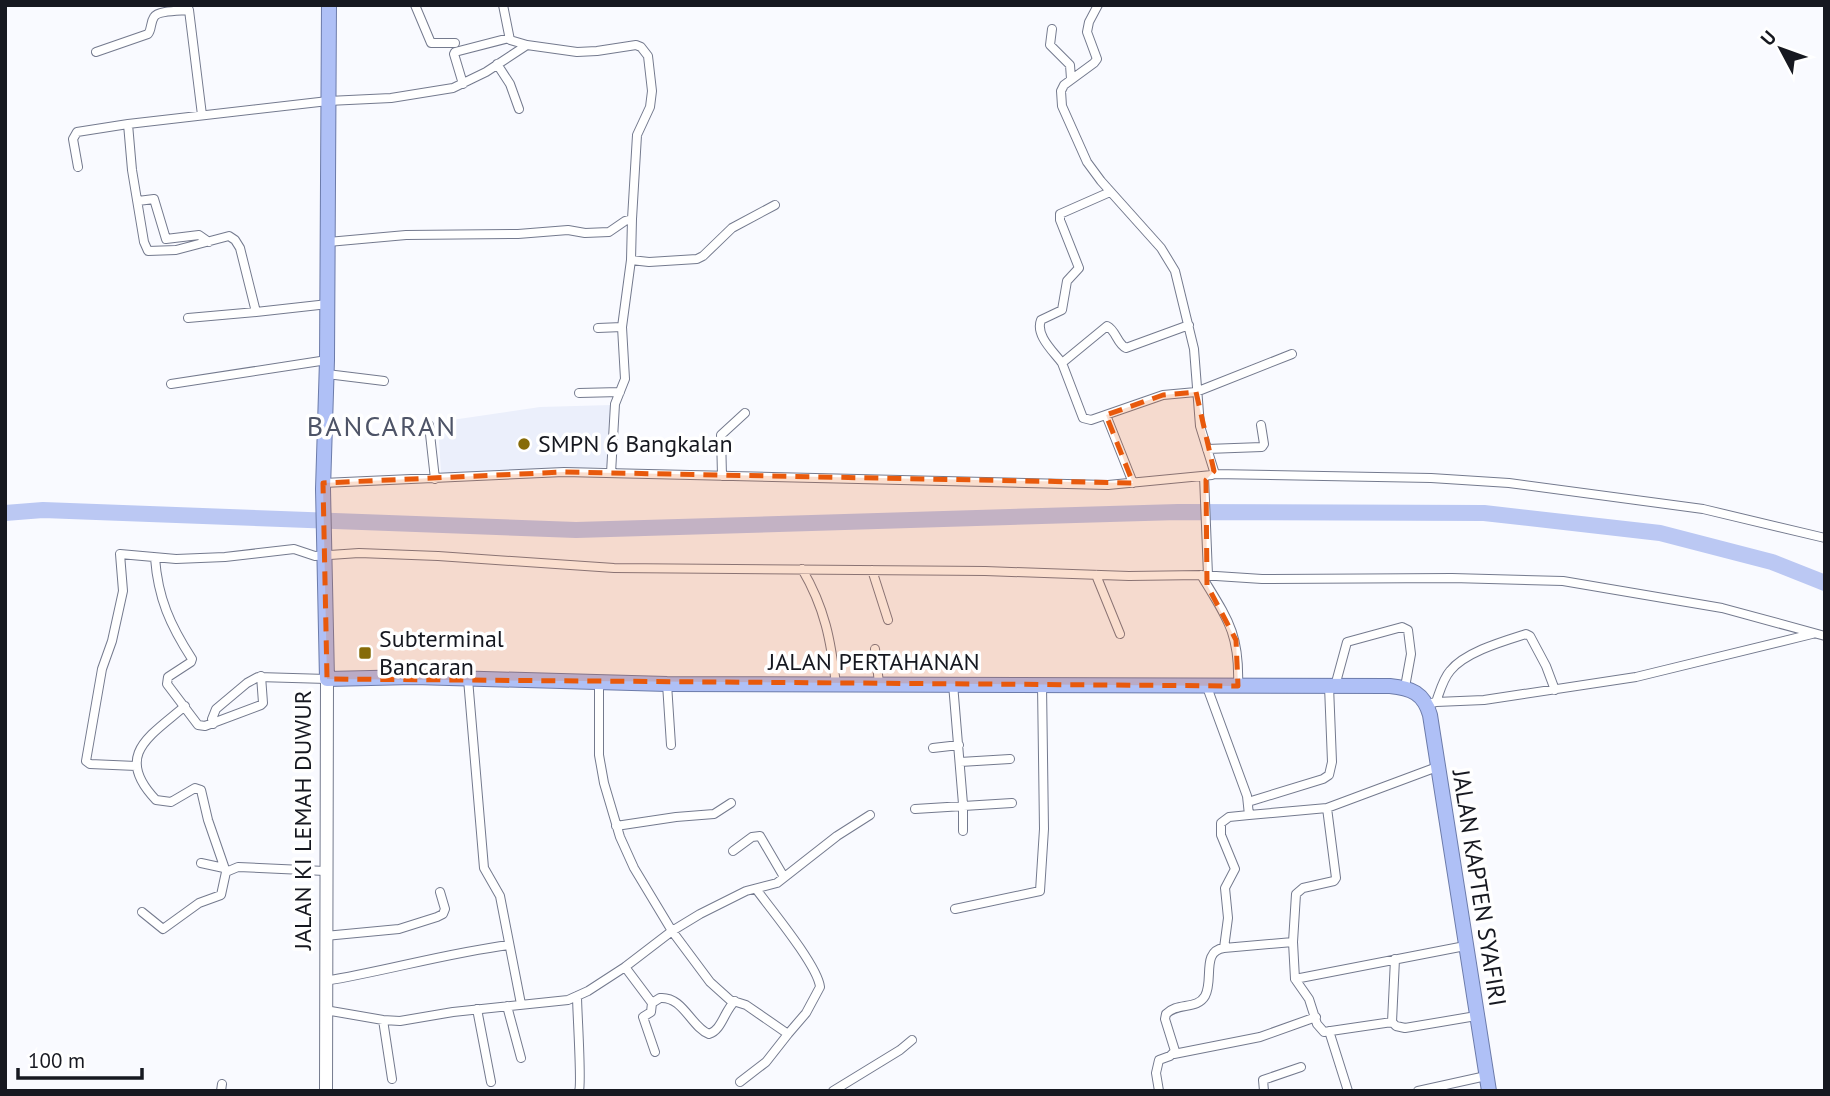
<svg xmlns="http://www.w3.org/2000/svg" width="1830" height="1096" viewBox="0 0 1830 1096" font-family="'PT Sans',sans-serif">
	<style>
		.built { fill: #ebeffb }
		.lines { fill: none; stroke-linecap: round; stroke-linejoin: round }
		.river { stroke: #bbc8f3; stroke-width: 16 }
		.minor-casing { stroke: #747a8e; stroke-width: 10 }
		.secondary-casing { stroke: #747a8e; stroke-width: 14 }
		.trunk-casing { stroke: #6c7baa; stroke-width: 16 }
		.minor { stroke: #fff; stroke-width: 8 }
		.secondary { stroke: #fff; stroke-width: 12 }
		.trunk { stroke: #afc0f6; stroke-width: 14 }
		.marked { fill: #e8590c; fill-opacity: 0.2; stroke: #e8590c; stroke-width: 5; stroke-dasharray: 14 9; stroke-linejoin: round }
		.poi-dot { fill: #866b08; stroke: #fff; stroke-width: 2.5 }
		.labels { text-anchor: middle; stroke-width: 7; stroke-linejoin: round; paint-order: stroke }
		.poi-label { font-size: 24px; fill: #161820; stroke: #fff; text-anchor: start }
		.street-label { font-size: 24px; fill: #161820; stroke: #fff }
		.quarter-label { font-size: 28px; letter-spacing: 2px; fill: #4e5467; stroke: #fff }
	</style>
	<rect width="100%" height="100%" fill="#f9faff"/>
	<path class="built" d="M611 405 607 467 441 474 438 422 540 407Z"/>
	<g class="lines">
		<path class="river" d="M5 513 43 510 576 530 1178 512 1484 513 1660 533 1772 562 1825 583"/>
		<defs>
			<path id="minor" d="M415 5 431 43H455
				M503 5 510 40 527 45
				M1052 29 1050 45 1070 65 1071 79
				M96 52 148 34C152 29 150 23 154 17 158 10 181 11 189 10L202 115
				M497 64 510 84 519 109
				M463 84 454 54 455 52 509 38
				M78 167 73 139 77 132 128 124
				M138 201 154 199 166 239 199 235 209 242
				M328 242 406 235 518 234 568 230 585 233 609 232 625 221 632 219 631 260 622 327
				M631 260 649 262 697 259 703 256 732 228 775 205
				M328 304 256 312 240 248 235 240 229 236 176 250 148 251 144 242 132 170 128 124 328 101 391 98 453 88 486 72 527 45 577 52 597 51 636 45 641 47 648 56 652 91 650 107 637 135 632 219
				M188 318 256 312
				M1189 325 1126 348C1117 344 1116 330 1107 326L1062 363 1083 418 1091 420 1163 395 1196 392 1292 354
				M598 328 622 327 625 379 615 404 611 473
				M1062 363C1053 351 1035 335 1041 320L1062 310 1067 281 1079 268 1060 220V214L1110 192
				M327 374 384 381
				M171 384 327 360
				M579 393 620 392
				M1106 415 1133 483
				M429 425 435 479
				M1207 449 1262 447 1264 444 1261 425
				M1214 474 1431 478 1509 483 1703 509 1825 538
				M722 476 721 435 745 413
				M1204 476 1208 575
				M323 483 564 472 1108 485 1212 475 1214 471 1200 426 1194 349 1175 271 1161 248 1101 181 1087 162 1062 106 1061 91 1064 85 1094 63 1097 59 1087 32 1089 22 1098 5
				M155 558C158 598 170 625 192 659L191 662 168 677 167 684 198 725 205 726 261 705 263 703 261 676
				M802 569C825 608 831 641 836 685
				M872 570 888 620
				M1096 575 1120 634
				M1201 575C1227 618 1240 633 1238 686
				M875 649 879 683
				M468 679 484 868 500 896 521 1004
				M599 683V755L604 783 620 837 634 868 672 931 710 982 730 1000 746 1005 788 1034 806 1013 820 987C818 966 770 908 756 889
				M667 684 671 745
				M953 684 963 804V831
				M1335 686 1347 642 1402 627 1408 630 1411 654 1405 687
				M1436 702C1440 691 1443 679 1450 671 1465 652 1504 641 1526 634L1530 636 1546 666 1555 690
				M1427 704 1436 702 1484 700 1636 677 1812 634
				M185 706C150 736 113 755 156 800L171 802 195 788 201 790 208 820 226 872
				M213 724 212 719 216 709 247 683 258 677 327 679
				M933 748 959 745
				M960 762 1010 759
				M136 766 90 764 86 761 102 669 112 641 123 591 120 554 176 559 225 557 294 549 315 556 359 553 438 556 614 568 985 571 1129 576 1201 575 1262 579 1452 578 1563 581 1722 608 1825 636
				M1248 802 1323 779 1329 775 1332 762 1329 686
				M915 809 1012 803
				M1249 815 1327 808 1437 767
				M616 826 676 817 714 814 731 803
				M733 851 752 837 760 836 784 877
				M201 863 224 868
				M955 909 1040 891 1044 829 1042 685
				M142 912 163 929 199 903 221 895 226 872 238 867 325 871
				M325 936 399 929 437 917 443 914 445 909 440 892
				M1293 942 1295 979 1309 999 1317 1024 1324 1032 1392 1022 1396 1026 1405 1028 1476 1016
				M1224 948 1293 942 1296 894 1303 888 1334 881 1336 878 1327 808
				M625 967 652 1003
				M1295 979 1465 946
				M325 981C386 971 447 953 509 945
				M577 996C577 1011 582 1084 579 1091
				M507 1006 521 1058
				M477 1009 491 1082
				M325 1010 383 1020 400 1021 453 1012 568 1000 588 991 625 967 672 931 700 914 746 891 777 883 837 836 870 815
				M383 1020 392 1079
				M1392 1022 1395 959
				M1329 1031 1348 1091
				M655 1052 643 1017 651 1012 652 1003 660 998C683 996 691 1027 709 1034 722 1030 724 1011 735 1001
				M1174 1054 1260 1037 1316 1017
				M740 1082 766 1062 788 1034
				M221 1091 222 1084
				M833 1091 900 1050 912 1040
				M1159 1091 1156 1073 1159 1060 1170 1056 1175 1051 1165 1019 1166 1014C1177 1002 1197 1010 1205 996 1214 980 1201 951 1224 948L1228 918 1225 888 1235 869 1221 835V823L1229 817 1249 815 1247 796 1207 687
				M1264 1091 1263 1080 1301 1067
				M1418 1091 1486 1076"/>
			<path id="secondary" d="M326 1091 327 679"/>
			<path id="trunk" d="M329 5 327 360 323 489 327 679 414 677 667 684 1390 686C1411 688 1424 693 1430 715L1489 1091"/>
		</defs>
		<use href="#minor" class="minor-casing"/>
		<use href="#secondary" class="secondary-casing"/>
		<use href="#trunk" class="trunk-casing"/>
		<use href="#minor" class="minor"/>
		<use href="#secondary" class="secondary"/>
		<use href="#trunk" class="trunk"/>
	</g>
	<path class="marked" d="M1196 392 1214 471 1206 480 1207 585 1236 640 1238 686 327 679 323 483 564 472 1133 483 1106 415 1163 395Z"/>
	<g class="poi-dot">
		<circle cx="524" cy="444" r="7"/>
		<rect x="358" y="646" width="14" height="14" rx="3.5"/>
	</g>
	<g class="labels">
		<g class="poi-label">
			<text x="538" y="452">SMPN 6 Bangkalan</text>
			<text x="379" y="647">Subterminal<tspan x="379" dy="28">Bancaran</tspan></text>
		</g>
		<g class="street-label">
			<text x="874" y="670">JALAN PERTAHANAN</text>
			<text transform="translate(303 820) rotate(-90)" y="8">JALAN KI LEMAH DUWUR</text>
			<text transform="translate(1479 888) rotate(81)" y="8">JALAN KAPTEN SYAFIRI</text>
		</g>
		<g class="quarter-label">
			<text x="382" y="436">BANCARAN</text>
		</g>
	</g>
	<rect width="1830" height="1096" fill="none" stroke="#161820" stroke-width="14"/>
	<g transform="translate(1781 49) rotate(311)" stroke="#ffffff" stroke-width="5" paint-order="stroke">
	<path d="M0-5L12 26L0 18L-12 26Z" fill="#161820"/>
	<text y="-10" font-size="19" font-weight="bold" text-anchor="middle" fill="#161820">U</text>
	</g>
	<path d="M18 1068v10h124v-10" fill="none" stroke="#161820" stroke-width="3.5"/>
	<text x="28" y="1068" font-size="21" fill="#161820" stroke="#ffffff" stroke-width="5" paint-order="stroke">100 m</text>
</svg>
